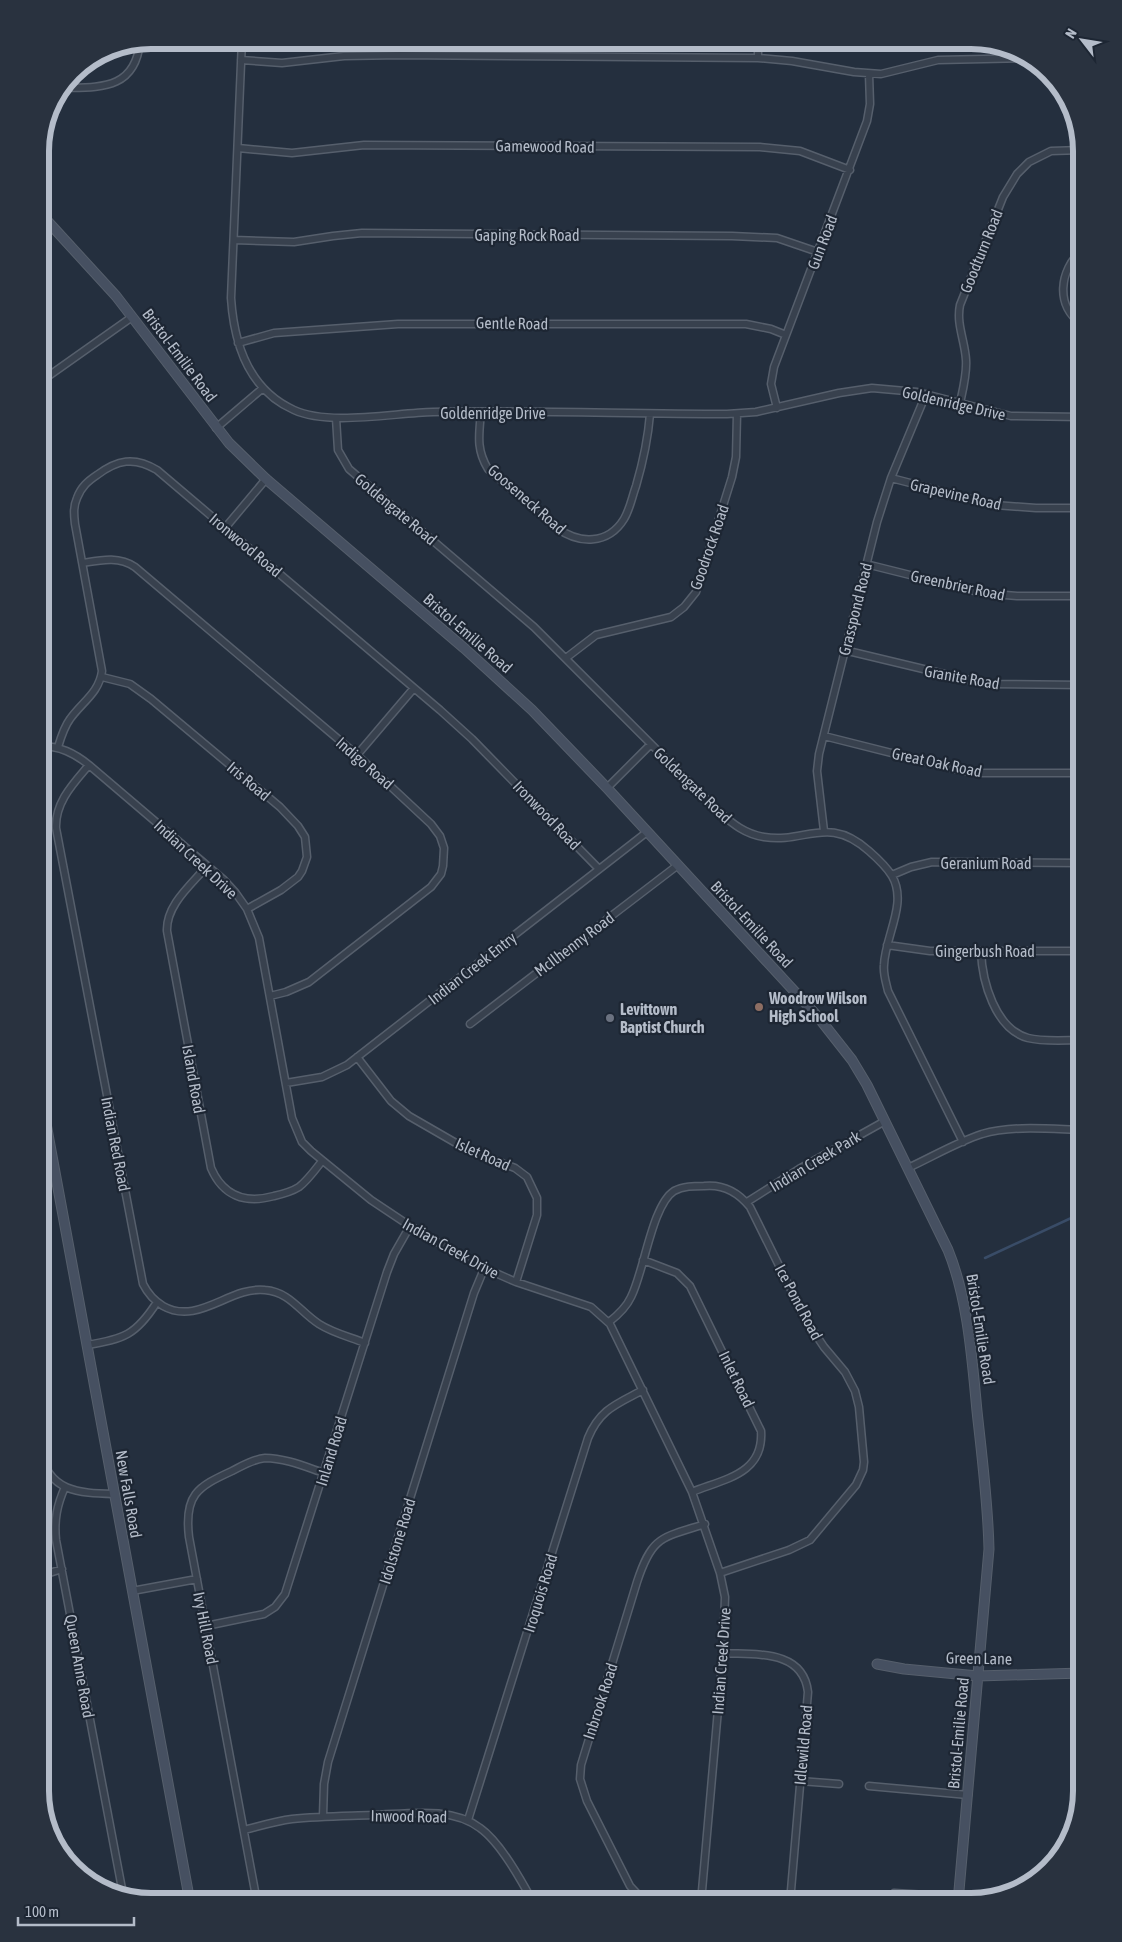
<svg xmlns="http://www.w3.org/2000/svg" width="1122" height="1942" viewBox="0 0 1122 1942" font-family="'Asap Condensed',sans-serif">
	<style>
		.lines { fill: none; stroke-linecap: round; stroke-linejoin: round }
		.stream { stroke: #394c67; stroke-width: 2.5 }
		.street-casing { stroke: #565f6c; stroke-width: 9 }
		.secondary-casing { stroke: #565f6c; stroke-width: 11 }
		.street { stroke: #38414e; stroke-width: 6 }
		.secondary { stroke: #465061; stroke-width: 9 }
		.education-dot { fill: #8d6e63; stroke: #1d2633; stroke-width: 2 }
		.worship-dot { fill: #6b7280; stroke: #1d2633; stroke-width: 2 }
		.labels { text-anchor: middle; stroke-width: 4.5; stroke-linejoin: round; paint-order: stroke }
		.street-label { font-size: 16px; fill: #b4bcc9; stroke: #1d2633 }
		.poi-label { font-size: 16px; font-weight: bold; fill: #b4bcc9; stroke: #1d2633; text-anchor: start }
		.rim { fill: none; stroke: #b4bcc9; stroke-width: 6 }
	</style>
	<rect width="100%" height="100%" fill="#242f3e"/>
	<g class="lines">
		<path class="stream" d="M985 1258 1082 1213"/>
		<defs>
			<path id="street" d="M242 40 231 298C234 344 249 390 294 410 329 426 393 413 433 412 531 410 629 414 727 414L756 412 839 393 872 388 917 392 1011 416 1082 417
				M758 58V40
				M241 60 282 63 344 56 400 55 758 58 792 61 854 72 881 74 938 60 1031 58
				M63 88C100 87 135 90 140 42
				M238 148 292 153 364 145 760 147 800 151 850 170
				M234 240 294 242 333 236 362 233 732 236 777 238 818 252
				M1082 324C1055 307 1059 270 1082 250
				M238 343 274 333 398 324H746L771 329 786 335
				M40 382 132 317
				M960 403C963 389 967 374 966 360 965 341 956 324 960 305L1003 197 1017 174 1029 162 1051 151 1082 150
				M777 408 771 384 774 367 867 121 870 104 869 74
				M481 412C479 435 476 449 488 469L557 528C579 544 608 545 624 519 630 509 632 497 636 486 643 462 648 439 650 414
				M336 418 338 450 349 469 534 627 719 812C733 824 745 834 764 837 805 844 828 814 869 851 877 858 886 866 892 876 908 903 885 936 884 965 883 974 886 982 888 991L963 1142
				M216 428 263 388
				M891 478 995 505 1036 508H1082
				M225 528 266 479
				M83 563C101 560 119 556 135 567L357 755 431 824 440 836 444 848 443 866 441 874 431 887 309 982 286 992 270 996
				M866 564 982 593 1017 596H1082
				M844 650 986 684 1082 685
				M566 658 596 635 671 617 684 607 696 592 732 477 736 457 737 414
				M102 677 130 684 151 699 280 807 298 826 305 837 307 857 302 871 298 877 281 890 247 909
				M824 736 963 771 977 773H1082
				M40 746C60 746 74 753 89 765L224 880 235 892 247 909 259 938 292 1118 302 1142 311 1151 371 1200 410 1226 473 1263 516 1282 591 1307 610 1324 692 1492 720 1573 725 1597 723 1653 701 1902
				M58 747C61 737 64 727 70 719 82 702 99 693 102 671L75 524C74 515 73 507 77 498 81 487 88 481 97 475 117 460 134 456 157 470L440 710 472 739 599 869
				M357 755 414 688
				M89 765C73 784 55 802 56 828L143 1284C148 1294 153 1300 163 1306 198 1326 230 1286 265 1290 290 1292 300 1312 319 1324 333 1333 350 1337 365 1343
				M607 788 651 744
				M824 831 817 771 819 754 877 522 891 478 926 394
				M207 866C191 885 166 905 167 931L211 1168C223 1196 245 1204 274 1196 283 1194 291 1192 299 1187 308 1180 315 1170 322 1161
				M892 875 911 867 932 862 1082 863
				M887 945 930 951H1082
				M981 951C982 981 995 1029 1028 1038 1044 1042 1065 1040 1082 1040
				M470 1024 678 865
				M357 1057 391 1101 409 1116 468 1150 515 1168 527 1177 537 1198V1215L516 1282
				M286 1083 322 1077 347 1065 647 832
				M908 1168C932 1157 957 1142 982 1134 1013 1125 1050 1129 1082 1130
				M747 1202 799 1169 885 1121
				M643 1260 677 1273 690 1286 761 1431C764 1474 724 1479 692 1492
				M609 1322C618 1315 626 1308 631 1297 644 1272 652 1205 674 1191 683 1186 694 1186 704 1186 723 1184 738 1192 750 1207L806 1320 824 1347 845 1372 855 1391 859 1407 864 1462 863 1470 856 1485 810 1540 789 1550 720 1573
				M87 1345C124 1339 136 1335 157 1302
				M40 1451C49 1492 78 1493 114 1494
				M65 1487C57 1505 54 1520 56 1540L123 1894
				M40 1576 62 1569
				M132 1591 197 1579
				M206 1626 264 1614 275 1607 285 1594 387 1272 394 1254 410 1226
				M723 1653C755 1655 803 1649 808 1692L790 1902
				M800 1781 839 1784
				M869 1786 968 1795
				M323 1816 324 1784 328 1762 474 1293 484 1269
				M468 1820 588 1438C600 1409 617 1404 643 1390
				M244 1830C260 1826 276 1821 292 1819 319 1816 346 1816 372 1815 407 1814 451 1806 480 1828 500 1842 521 1880 533 1902
				M894 1893 959 1897
				M257 1902 189 1537C184 1495 197 1487 232 1471 242 1466 253 1459 265 1458 285 1458 306 1467 324 1473
				M379 1902C392 1895 408 1896 421 1902
				M645 1902 630 1886 587 1801 580 1779 581 1765 637 1582C652 1536 661 1538 705 1524"/>
			<path id="secondary" d="M40 213 116 296 229 443 266 479 464 648 532 710 607 788 819 1018 852 1060 867 1085 948 1250C968 1299 972 1359 977 1411 982 1457 988 1503 989 1549L958 1902
				M40 1091 190 1902
				M877 1664 904 1669 978 1676 1082 1673"/>
		</defs>
		<use href="#street" class="street-casing"/>
		<use href="#secondary" class="secondary-casing"/>
		<use href="#street" class="street"/>
		<use href="#secondary" class="secondary"/>
	</g>
	<circle class="education-dot" cx="759" cy="1007" r="5"/>
	<circle class="worship-dot" cx="610" cy="1018" r="5"/>
	<g class="labels">
		<g class="street-label">
			<text transform="translate(545 146) rotate(1)" y="6">Gamewood Road</text>
			<text x="527" y="241">Gaping Rock Road</text>
			<text transform="translate(822 242) rotate(-69)" y="6">Gun Road</text>
			<text transform="translate(981 251) rotate(-68)" y="6">Goodturn Road</text>
			<text transform="translate(512 323) rotate(1)" y="6">Gentle Road</text>
			<text transform="translate(180 355) rotate(53)" y="6">Bristol-Emilie Road</text>
			<text transform="translate(954 403) rotate(13)" y="6">Goldenridge Drive</text>
			<text x="493" y="419">Goldenridge Drive</text>
			<text transform="translate(956 494) rotate(13)" y="6">Grapevine Road</text>
			<text transform="translate(527 499) rotate(41)" y="6">Gooseneck Road</text>
			<text transform="translate(396 509) rotate(40)" y="6">Goldengate Road</text>
			<text transform="translate(246 545) rotate(40)" y="6">Ironwood Road</text>
			<text transform="translate(709 547) rotate(-71)" y="6">Goodrock Road</text>
			<text transform="translate(958 585) rotate(12)" y="6">Greenbrier Road</text>
			<text transform="translate(855 609) rotate(-76)" y="6">Grasspond Road</text>
			<text transform="translate(468 633) rotate(41)" y="6">Bristol-Emilie Road</text>
			<text transform="translate(962 677) rotate(10)" y="6">Granite Road</text>
			<text transform="translate(937 762) rotate(12)" y="6">Great Oak Road</text>
			<text transform="translate(365 763) rotate(41)" y="6">Indigo Road</text>
			<text transform="translate(249 781) rotate(40)" y="6">Iris Road</text>
			<text transform="translate(693 785) rotate(44)" y="6">Goldengate Road</text>
			<text transform="translate(547 815) rotate(46)" y="6">Ironwood Road</text>
			<text transform="translate(196 859) rotate(43)" y="6">Indian Creek Drive</text>
			<text x="986" y="869">Geranium Road</text>
			<text transform="translate(752 924) rotate(47)" y="6">Bristol-Emilie Road</text>
			<text transform="translate(574 944) rotate(-37)" y="6">McIlhenny Road</text>
			<text x="985" y="957">Gingerbush Road</text>
			<text transform="translate(472 968) rotate(-38)" y="6">Indian Creek Entry</text>
			<text transform="translate(194 1079) rotate(80)" y="6">Island Road</text>
			<text transform="translate(116 1144) rotate(79)" y="6">Indian Red Road</text>
			<text transform="translate(483 1154) rotate(24)" y="6">Islet Road</text>
			<text transform="translate(815 1161) rotate(-31)" y="6">Indian Creek Park</text>
			<text transform="translate(451 1248) rotate(29)" y="6">Indian Creek Drive</text>
			<text transform="translate(799 1302) rotate(62)" y="6">Ice Pond Road</text>
			<text transform="translate(981 1329) rotate(81)" y="6">Bristol-Emilie Road</text>
			<text transform="translate(737 1379) rotate(64)" y="6">Inlet Road</text>
			<text transform="translate(331 1451) rotate(-73)" y="6">Inland Road</text>
			<text transform="translate(129 1494) rotate(80)" y="6">New Falls Road</text>
			<text transform="translate(397 1541) rotate(-73)" y="6">Idolstone Road</text>
			<text transform="translate(540 1593) rotate(-73)" y="6">Iroquois Road</text>
			<text transform="translate(206 1628) rotate(79)" y="6">Ivy Hill Road</text>
			<text transform="translate(979 1658) rotate(1)" y="6">Green Lane</text>
			<text transform="translate(721 1661) rotate(-86)" y="6">Indian Creek Drive</text>
			<text transform="translate(80 1666) rotate(80)" y="6">Queen Anne Road</text>
			<text transform="translate(600 1701) rotate(-72)" y="6">Inbrook Road</text>
			<text transform="translate(958 1733) rotate(-85)" y="6">Bristol-Emilie Road</text>
			<text transform="translate(803 1745) rotate(-85)" y="6">Idlewild Road</text>
			<text transform="translate(409 1816) rotate(1)" y="6">Inwood Road</text>
		</g>
		<g class="poi-label">
			<text x="769" y="1004">Woodrow Wilson<tspan x="769" dy="18">High School</tspan></text>
			<text x="620" y="1015">Levittown<tspan x="620" dy="18">Baptist Church</tspan></text>
		</g>
	</g>
	<path d="M0 0H1122V1942H0ZM151 49H971A102 102 0 0 1 1073 151V1791A102 102 0 0 1 971 1893H151A102 102 0 0 1 49 1791V151A102 102 0 0 1 151 49Z" fill="#29323f" fill-rule="evenodd"/>
	<path class="rim" d="M151 49H971A102 102 0 0 1 1073 151V1791A102 102 0 0 1 971 1893H151A102 102 0 0 1 49 1791V151A102 102 0 0 1 151 49Z"/>
	<g transform="translate(1082 40) rotate(301)" stroke="#1d2633" stroke-width="4" paint-order="stroke">
	<path d="M0-4L9 19L0 12L-9 19Z" fill="#b4bcc9"/>
	<text y="-8" font-size="14" font-weight="bold" text-anchor="middle" fill="#b4bcc9">N</text>
	</g>
	<path d="M18 1917v8h116v-8" fill="none" stroke="#b4bcc9" stroke-width="2.5"/>
	<text x="25" y="1917" font-size="15" fill="#b4bcc9" stroke="#1d2633" stroke-width="4" paint-order="stroke">100 m</text>
</svg>
